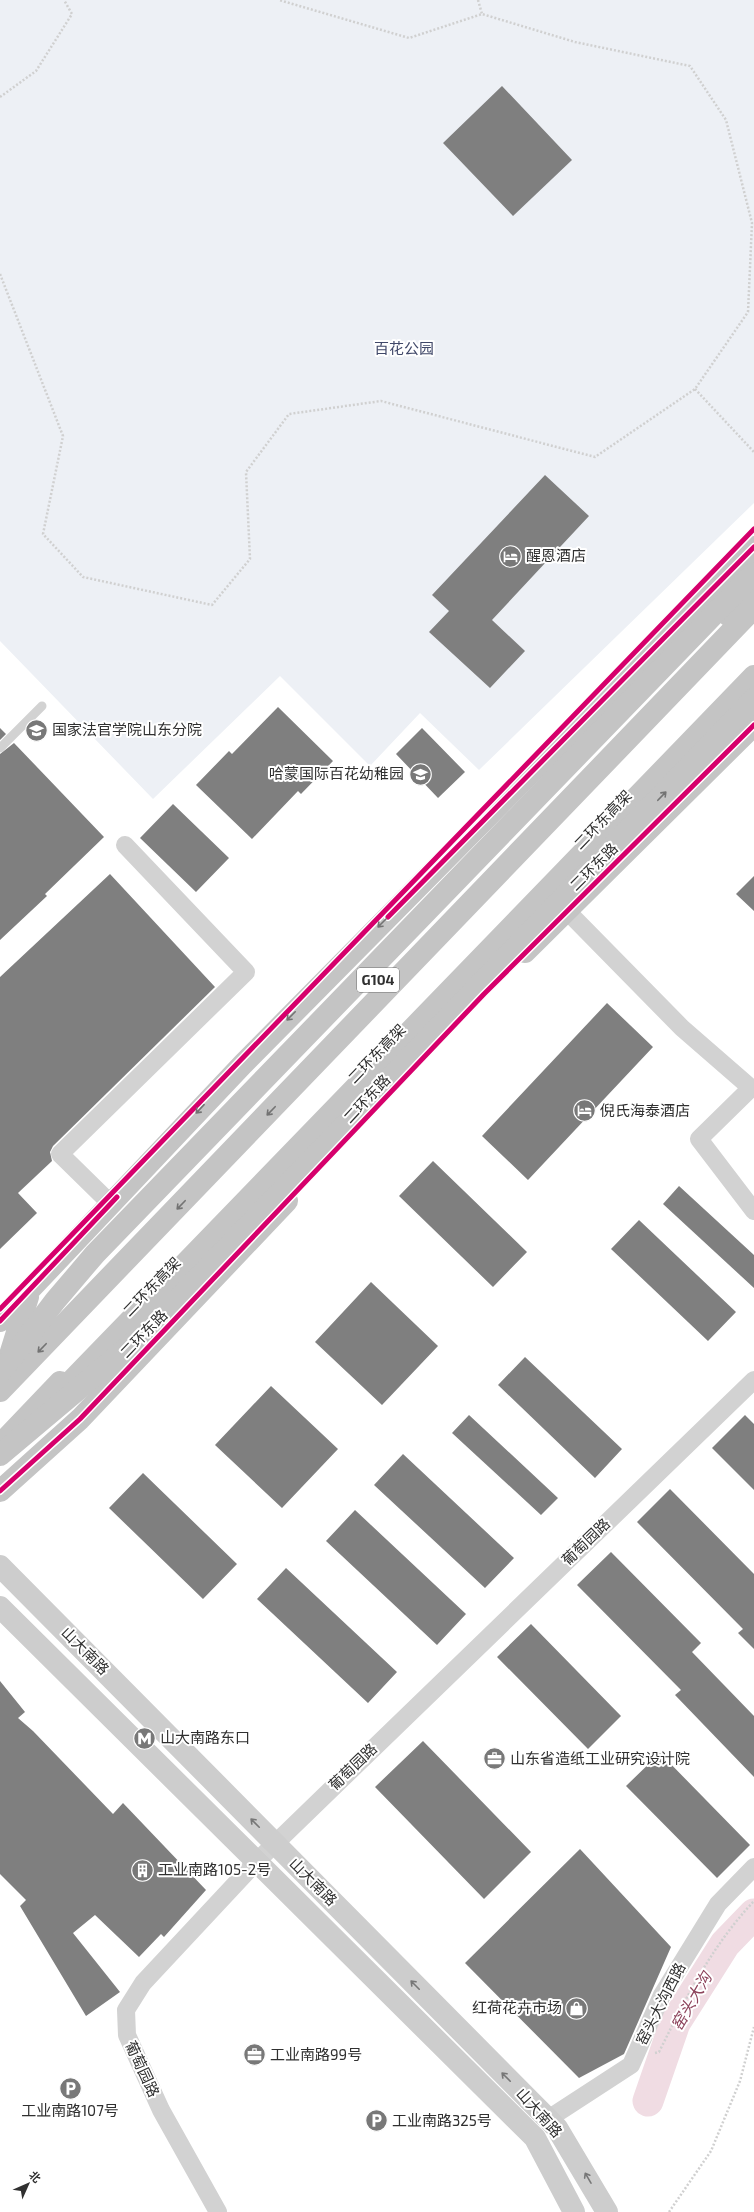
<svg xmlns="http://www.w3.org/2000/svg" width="754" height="2212" viewBox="0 0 754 2212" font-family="'Exo 2','Noto Sans SC',sans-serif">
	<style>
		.green { fill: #edf0f5 }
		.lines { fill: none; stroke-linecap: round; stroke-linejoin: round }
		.river { stroke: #f0dce3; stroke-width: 31 }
		.building { fill: #7f7f7f }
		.path { stroke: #d0d0d0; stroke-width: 2.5; stroke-dasharray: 2 2; stroke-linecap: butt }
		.service { stroke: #d2d2d2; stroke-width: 9 }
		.minor { stroke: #d2d2d2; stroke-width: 18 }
		.secondary { stroke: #cdcdcd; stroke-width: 22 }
		.trunk { stroke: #c4c4c4; stroke-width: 22 }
		.trunk-bridge { stroke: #c4c4c4; stroke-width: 22 }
		.cycleway-casing { stroke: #fff; stroke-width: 8 }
		.cycleway { stroke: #d6006c; stroke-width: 5 }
		.oneway { stroke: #737373 }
		.oneway2 { stroke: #777 }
		.labels { text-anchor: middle; stroke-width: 4; stroke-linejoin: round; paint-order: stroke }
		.shield { fill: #fff; stroke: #6e6e6e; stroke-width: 1 }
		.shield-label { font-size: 14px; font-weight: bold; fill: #303030 }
		.park-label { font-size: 15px; fill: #404869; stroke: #fff }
		.poi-label { font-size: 15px; fill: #303030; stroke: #fff; text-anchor: start }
		.street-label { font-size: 15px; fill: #303030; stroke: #fff }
		.water-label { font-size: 16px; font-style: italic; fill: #8d445c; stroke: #fff }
	</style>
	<rect width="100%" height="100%" fill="#fff"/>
	<path class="green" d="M0 0H754V503L479 770 420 713 370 766 280 676 153 799 0 641Z"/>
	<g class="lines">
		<path class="river" d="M648 2101 675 2023 725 1944 754 1914"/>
	</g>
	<path class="building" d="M502 86 572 160 513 216 443 143Z
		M545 475 589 516 492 620 525 651 490 688 429 632 449 611 432 595Z
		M278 707 333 761 301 794 298 791 252 839 196 785 229 751 232 754Z
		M0 728 6 734 0 740Z
		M422 728 465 772 438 798 396 754Z
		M14 743 104 837 45 894 47 896 0 940V754Z
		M173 804 229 858 196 892 140 838Z
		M110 874 215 987 53 1146 50 1152 52 1161 18 1193 37 1213 0 1249V977Z
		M754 876V911L736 894Z
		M607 1003 653 1047 528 1180 482 1136Z
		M433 1161 527 1252 493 1287 399 1196Z
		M679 1186 754 1255V1288L663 1204Z
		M639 1220 736 1312 708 1341 611 1249Z
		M371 1282 438 1346 382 1405 315 1342Z
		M525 1357 622 1449 595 1478 498 1385Z
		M271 1386 338 1449 282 1508 215 1445Z
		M469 1415 558 1498 541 1515 452 1433Z
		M745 1415 754 1424V1490L712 1448Z
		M403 1454 514 1558 485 1588 374 1485Z
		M143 1473 237 1564 203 1599 109 1508Z
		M670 1489 754 1574V1649L738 1633 743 1629 637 1522Z
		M355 1510 466 1614 437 1645 326 1541Z
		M611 1552 701 1643 692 1652 754 1716V1777L675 1695 681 1690 577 1585Z
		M286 1568 397 1672 368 1703 257 1599Z
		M531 1624 621 1716 588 1749 497 1657Z
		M0 1681 25 1712 18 1718 33 1731 113 1814 123 1803 206 1890 164 1937 161 1934 139 1957 95 1915 73 1933 120 1992 86 2016 20 1906 26 1900 0 1874Z
		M423 1741 531 1852 484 1899 375 1787Z
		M660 1753 750 1845 717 1878 626 1786Z
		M580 1849 671 1947 624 2054 579 2078 465 1963Z"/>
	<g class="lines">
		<path class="path" d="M478 0 482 14
			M0 97 36 71 72 14 64 0
			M0 274 63 436 43 534 83 577 212 605 250 559 246 472 289 414 381 401 595 457 695 389 748 312 752 223 726 120 690 66 575 42 482 14 409 38 279 0
			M695 389 754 452
			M655 2053 659 2052C687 1996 711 1947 754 1901
			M669 2212 711 2151 740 2081 754 2027"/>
		<path class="service" d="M0 748 42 706"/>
		<path class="minor" d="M567 911 682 1028 751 1088 699 1139 754 1211
			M111 1204 60 1154 246 972 125 845
			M548 2119 631 2065 662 1995 718 1904 754 1867
			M218 2212 161 2110 127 2035 126 2010 143 1983 256 1862 754 1380"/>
		<path class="secondary" d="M0 1566 557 2128 607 2212
			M0 1607 535 2138 574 2212"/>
		<path class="trunk" d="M728 615 754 589
			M525 952 754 725
			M0 1321 243 1064 754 547
			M8 1361 28 1297
			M0 1391 754 608
			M54 1399 754 676
			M0 1445 60 1382
			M0 1491 80 1419 287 1201"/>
		<path class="trunk-bridge" d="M0 1373 55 1301 95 1254 754 573
			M0 1455 138 1339 178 1299 754 699"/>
		<defs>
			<path id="cycleway" d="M388 917 754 547
				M0 1309 754 529
				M0 1321 117 1197
				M0 1491 80 1419 484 994 754 725"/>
		</defs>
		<use href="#cycleway" class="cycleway-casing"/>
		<use href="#cycleway" class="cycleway"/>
	</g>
	<defs><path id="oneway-shaft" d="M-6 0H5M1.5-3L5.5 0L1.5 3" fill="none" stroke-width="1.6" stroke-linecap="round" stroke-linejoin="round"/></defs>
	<g class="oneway">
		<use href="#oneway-shaft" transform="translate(662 796) rotate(-46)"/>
		<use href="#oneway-shaft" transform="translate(382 923) rotate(135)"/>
		<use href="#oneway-shaft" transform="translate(291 1016) rotate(135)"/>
		<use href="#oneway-shaft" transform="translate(200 1109) rotate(133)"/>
		<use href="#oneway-shaft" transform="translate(271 1111) rotate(134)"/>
		<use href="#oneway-shaft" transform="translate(181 1205) rotate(134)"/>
		<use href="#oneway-shaft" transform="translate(42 1348) rotate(134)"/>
	</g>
	<g class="oneway2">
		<use href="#oneway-shaft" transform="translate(255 1823) rotate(-135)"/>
		<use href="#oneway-shaft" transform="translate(415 1985) rotate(-135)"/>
		<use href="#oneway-shaft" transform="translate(506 2077) rotate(-135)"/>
		<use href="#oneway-shaft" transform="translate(588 2178) rotate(-120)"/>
	</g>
	<defs>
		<symbol id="hotel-disc" viewBox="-11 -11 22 22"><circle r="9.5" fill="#787878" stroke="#fff"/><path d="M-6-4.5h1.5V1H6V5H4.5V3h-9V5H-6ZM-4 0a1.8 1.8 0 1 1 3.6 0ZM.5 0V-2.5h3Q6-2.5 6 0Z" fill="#fff"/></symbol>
		<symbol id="university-disc" viewBox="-11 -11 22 22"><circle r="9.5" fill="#787878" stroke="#fff"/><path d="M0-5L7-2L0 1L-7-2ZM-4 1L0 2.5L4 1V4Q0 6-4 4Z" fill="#fff"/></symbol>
		<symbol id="school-disc" viewBox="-11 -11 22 22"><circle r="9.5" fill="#787878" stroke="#fff"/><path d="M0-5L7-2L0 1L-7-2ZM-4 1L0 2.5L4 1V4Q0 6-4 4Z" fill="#fff"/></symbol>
		<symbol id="metro-disc" viewBox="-11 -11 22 22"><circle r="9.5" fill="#787878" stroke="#fff"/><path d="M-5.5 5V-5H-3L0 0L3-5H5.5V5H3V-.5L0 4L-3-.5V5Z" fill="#fff"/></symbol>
		<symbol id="office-disc" viewBox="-11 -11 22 22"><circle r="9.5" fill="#787878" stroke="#fff"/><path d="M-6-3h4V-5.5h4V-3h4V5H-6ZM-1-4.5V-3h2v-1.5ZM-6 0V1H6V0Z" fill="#fff"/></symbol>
		<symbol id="building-disc" viewBox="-11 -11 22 22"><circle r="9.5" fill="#787878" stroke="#fff"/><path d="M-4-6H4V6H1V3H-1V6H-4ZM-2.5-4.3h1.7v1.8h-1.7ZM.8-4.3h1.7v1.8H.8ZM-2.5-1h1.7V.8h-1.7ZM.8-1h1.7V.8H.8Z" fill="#fff"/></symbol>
		<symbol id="shop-disc" viewBox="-11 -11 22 22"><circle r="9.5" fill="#787878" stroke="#fff"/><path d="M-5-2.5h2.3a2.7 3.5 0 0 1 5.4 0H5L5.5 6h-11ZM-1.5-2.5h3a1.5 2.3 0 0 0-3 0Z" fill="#fff"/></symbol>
		<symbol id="parking-disc" viewBox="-11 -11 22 22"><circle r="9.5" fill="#787878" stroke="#fff"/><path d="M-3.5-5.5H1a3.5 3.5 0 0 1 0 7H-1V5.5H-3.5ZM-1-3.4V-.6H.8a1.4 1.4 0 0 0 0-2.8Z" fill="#fff"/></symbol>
	</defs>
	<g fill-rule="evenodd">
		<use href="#hotel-disc" x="498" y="544" width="25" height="25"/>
		<use href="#university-disc" x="24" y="718" width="25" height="25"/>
		<use href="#school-disc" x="408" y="762" width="25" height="25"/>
		<use href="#hotel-disc" x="572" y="1098" width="25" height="25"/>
		<use href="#metro-disc" x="132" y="1726" width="25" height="25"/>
		<use href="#office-disc" x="482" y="1746" width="25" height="25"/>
		<use href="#building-disc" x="130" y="1858" width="25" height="25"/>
		<use href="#shop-disc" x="564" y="1996" width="25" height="25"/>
		<use href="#office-disc" x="242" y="2042" width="25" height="25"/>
		<use href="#parking-disc" x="58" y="2076" width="25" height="25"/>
		<use href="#parking-disc" x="364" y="2108" width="25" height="25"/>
	</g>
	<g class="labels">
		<rect class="shield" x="357" y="968" width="42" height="24" rx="3"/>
		<g class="shield-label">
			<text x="378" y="985">G104</text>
		</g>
		<g class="park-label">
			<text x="404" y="354">百花公园</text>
		</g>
		<g class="poi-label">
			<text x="526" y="561">醒恩酒店</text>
			<text x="52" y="735">国家法官学院山东分院</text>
			<text x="404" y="779" text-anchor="end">哈蒙国际百花幼稚园</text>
			<text x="600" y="1116">倪氏海泰酒店</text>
			<text x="160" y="1743">山大南路东口</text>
			<text x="510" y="1764">山东省造纸工业研究设计院</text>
			<text x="158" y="1875">工业南路105-2号</text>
			<text x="562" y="2013" text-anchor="end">红荷花卉市场</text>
			<text x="270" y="2060">工业南路99号</text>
			<text x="70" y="2116" text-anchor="middle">工业南路107号</text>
			<text x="392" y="2126">工业南路325号</text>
		</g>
		<g class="street-label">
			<text transform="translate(603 820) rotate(-46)" y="5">二环东高架</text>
			<text transform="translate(594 867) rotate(-45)" y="5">二环东路</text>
			<text transform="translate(377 1054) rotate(-46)" y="5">二环东高架</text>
			<text transform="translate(367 1099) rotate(-47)" y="5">二环东路</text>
			<text transform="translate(152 1287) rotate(-46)" y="5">二环东高架</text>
			<text transform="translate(144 1334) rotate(-46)" y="5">二环东路</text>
			<text transform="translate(586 1542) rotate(-44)" y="5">葡萄园路</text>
			<text transform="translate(85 1651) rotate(45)" y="5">山大南路</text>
			<text transform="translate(353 1767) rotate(-44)" y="5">葡萄园路</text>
			<text transform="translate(313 1882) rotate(45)" y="5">山大南路</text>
			<text transform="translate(661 2004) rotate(-63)" y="5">窑头大沟西路</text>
			<text transform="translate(142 2069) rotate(65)" y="5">葡萄园路</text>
			<text transform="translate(539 2113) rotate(48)" y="5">山大南路</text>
		</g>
		<g class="water-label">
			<text transform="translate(691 2001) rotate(-60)" y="6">窑头大沟</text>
		</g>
	</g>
	<g transform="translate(28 2184) rotate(45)" stroke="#ffffff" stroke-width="3" paint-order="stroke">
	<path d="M0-3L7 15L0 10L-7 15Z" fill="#303030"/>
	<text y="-6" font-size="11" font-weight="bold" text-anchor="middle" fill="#303030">北</text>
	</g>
</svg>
